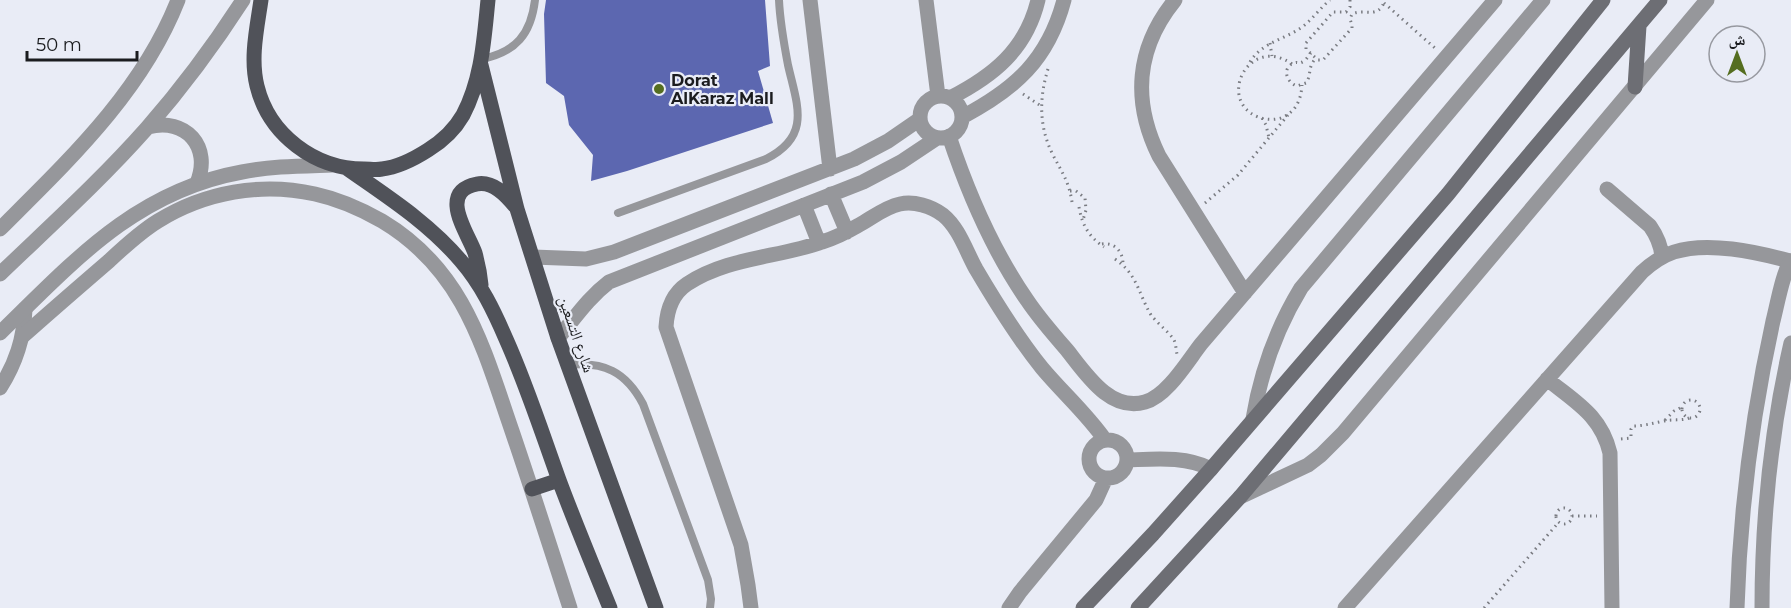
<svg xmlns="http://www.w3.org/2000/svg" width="1791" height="608" viewBox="0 0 1791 608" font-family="Montserrat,'Noto Naskh Arabic',sans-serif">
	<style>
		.building { fill: #5c67b0 }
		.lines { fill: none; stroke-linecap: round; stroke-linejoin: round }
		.path { stroke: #797b81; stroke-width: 3; stroke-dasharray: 1.5 4.5; stroke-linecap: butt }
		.service { stroke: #96979b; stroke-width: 8 }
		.minor { stroke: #96979b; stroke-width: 15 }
		.tertiary { stroke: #96979b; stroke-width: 15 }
		.secondary { stroke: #6d6e74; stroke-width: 15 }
		.primary { stroke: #505259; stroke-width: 15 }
		.poi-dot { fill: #556e20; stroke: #e9ecf6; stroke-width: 2 }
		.labels { text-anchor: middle; stroke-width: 4.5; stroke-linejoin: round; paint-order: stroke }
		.poi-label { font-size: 16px; font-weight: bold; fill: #1b1c1f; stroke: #e9ecf6; text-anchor: start }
		.street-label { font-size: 16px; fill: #1b1c1f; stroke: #e9ecf6 }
	</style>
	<rect width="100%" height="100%" fill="#e9ecf6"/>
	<path class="building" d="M546 0H765L770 66 758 71 773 123 627 171 591 181 593 155 569 125 564 96 546 83 544 14Z"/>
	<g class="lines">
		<path class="path" d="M1350 0V7L1346 12H1333L1306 43V49L1318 60H1323L1352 28V25L1350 19 1352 14C1366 8 1378 20 1385 0
			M1384 3 1436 49
			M1270 43 1272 56
			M1311 53C1309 55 1306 60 1304 61 1298 65 1299 61 1294 63 1281 68 1287 83 1297 86L1306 83C1312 74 1307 68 1316 58
			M1250 62C1262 42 1284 40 1302 27 1313 19 1320 8 1330 0
			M1292 64C1249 34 1216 100 1258 117 1266 120 1274 120 1281 118 1296 112 1301 100 1302 85
			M1048 69C1039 98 1039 126 1052 153 1061 171 1069 181 1072 202
			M1023 94 1041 106
			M1262 118 1266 125 1269 138
			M1070 191H1076L1085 198 1086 210 1083 220
			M1205 203 1238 175 1288 115
			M1079 207C1082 225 1089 237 1104 247
			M1102 244C1115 242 1123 252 1123 264
			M1115 259C1138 275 1138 293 1151 315 1158 324 1169 332 1174 340 1176 344 1176 350 1177 354
			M1682 409a9 9 0 1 1 18 0a9 9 0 1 1-18 0Z
			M1665 420 1674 411 1682 407
			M1621 439 1631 438V429L1633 426C1644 426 1653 423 1664 421 1672 419 1681 421 1689 418
			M1556 516a8 8 0 1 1 16 0a8 8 0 1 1-16 0Z
			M1572 516H1597
			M1484 608 1559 522"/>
		<path class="service" d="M482 59C516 52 531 34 535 0
			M618 213 766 159C812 136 797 105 788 65 784 44 780 22 779 0
			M568 365C604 361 626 372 643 404L708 580 711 599 710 608"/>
		<path class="minor" d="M810 0 830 169
			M926 0 938 96
			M1175 0C1136 48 1132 101 1159 156L1245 293
			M920 117a21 21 0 1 1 42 0a21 21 0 1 1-42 0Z
			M950 98C993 76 1026 50 1038 0
			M962 117C1015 89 1048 60 1064 0
			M949 136C968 193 993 251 1027 300 1039 318 1053 334 1067 350 1086 374 1110 412 1145 402 1167 396 1187 362 1201 344L1495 0
			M1607 189 1650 226C1657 236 1661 245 1662 257
			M831 194 847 232
			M804 205 819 243
			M0 229C68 161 142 92 178 0
			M533 257 586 259 614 252 854 159 888 141 920 119
			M558 338C575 318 588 298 609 282L863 182 901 162 937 138
			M1547 379C1575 402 1601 415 1610 453L1612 608
			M0 388C16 363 24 339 25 309
			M1089 459a19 19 0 1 1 38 0a19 19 0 1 1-38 0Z
			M1128 460C1156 459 1186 456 1211 469
			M751 608 748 585 741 545 666 327C667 309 672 294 687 284 728 257 777 258 822 242 835 238 847 232 859 225 872 218 885 207 900 204 914 201 931 206 943 215 959 228 966 251 976 269 996 303 1017 337 1042 368 1062 392 1087 414 1105 440
			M1009 608 1020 592 1096 500 1106 478
			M1345 608 1642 272C1652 263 1662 256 1674 252 1708 241 1756 252 1790 261"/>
		<path class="tertiary" d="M148 127C186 117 212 147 197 183
			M0 274C50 226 101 180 147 128 182 88 214 45 243 0
			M0 333C73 262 136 191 242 172 272 166 302 166 332 165
			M23 336C51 311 80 286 109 261 124 247 140 232 158 221 205 192 261 182 315 194 338 199 361 209 382 221 464 270 483 347 512 431 532 490 551 549 570 608
			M1253 419C1261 371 1276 329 1301 288L1543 0
			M1240 497 1308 465 1321 455 1343 433 1707 0
			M1737 608C1740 511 1752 416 1773 321 1777 306 1783 271 1791 261
			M1762 608C1762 519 1771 430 1791 343"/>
		<path class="secondary" d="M1635 87 1639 26
			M1083 608 1153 534 1211 469 1448 194 1603 0
			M1138 608 1240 497 1660 0"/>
		<path class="primary" d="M261 0C257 28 250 58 257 86 269 135 315 169 364 169 370 169 376 170 382 169 399 167 414 159 428 150 441 142 455 129 463 115 482 79 484 39 488 0
			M481 65 517 209 558 338 656 608
			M348 169C388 197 429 223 461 261 481 284 494 311 506 339 527 386 542 433 559 480 575 523 593 566 610 608
			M481 285C480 274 478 264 475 253 468 233 437 192 477 184 493 181 506 195 515 206
			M532 489 559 480"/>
	</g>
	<circle class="poi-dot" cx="659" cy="89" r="6"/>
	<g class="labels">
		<g class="poi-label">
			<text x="671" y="86">Dorat<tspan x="671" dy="18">AlKaraz Mall</tspan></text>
		</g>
		<g class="street-label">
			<text transform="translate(577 334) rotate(71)" y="6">شارع التسعين</text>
		</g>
	</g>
	<g transform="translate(1737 54)"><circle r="28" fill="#e9ecf6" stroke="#9799a0" stroke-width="1.5"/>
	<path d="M0-4.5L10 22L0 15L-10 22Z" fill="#556e20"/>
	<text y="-9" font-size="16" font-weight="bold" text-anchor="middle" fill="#1b1c1f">ش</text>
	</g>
	<path d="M27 51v9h110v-9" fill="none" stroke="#1b1c1f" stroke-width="3"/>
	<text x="36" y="51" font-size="18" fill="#1b1c1f" stroke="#e9ecf6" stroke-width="4.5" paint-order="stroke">50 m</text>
</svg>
